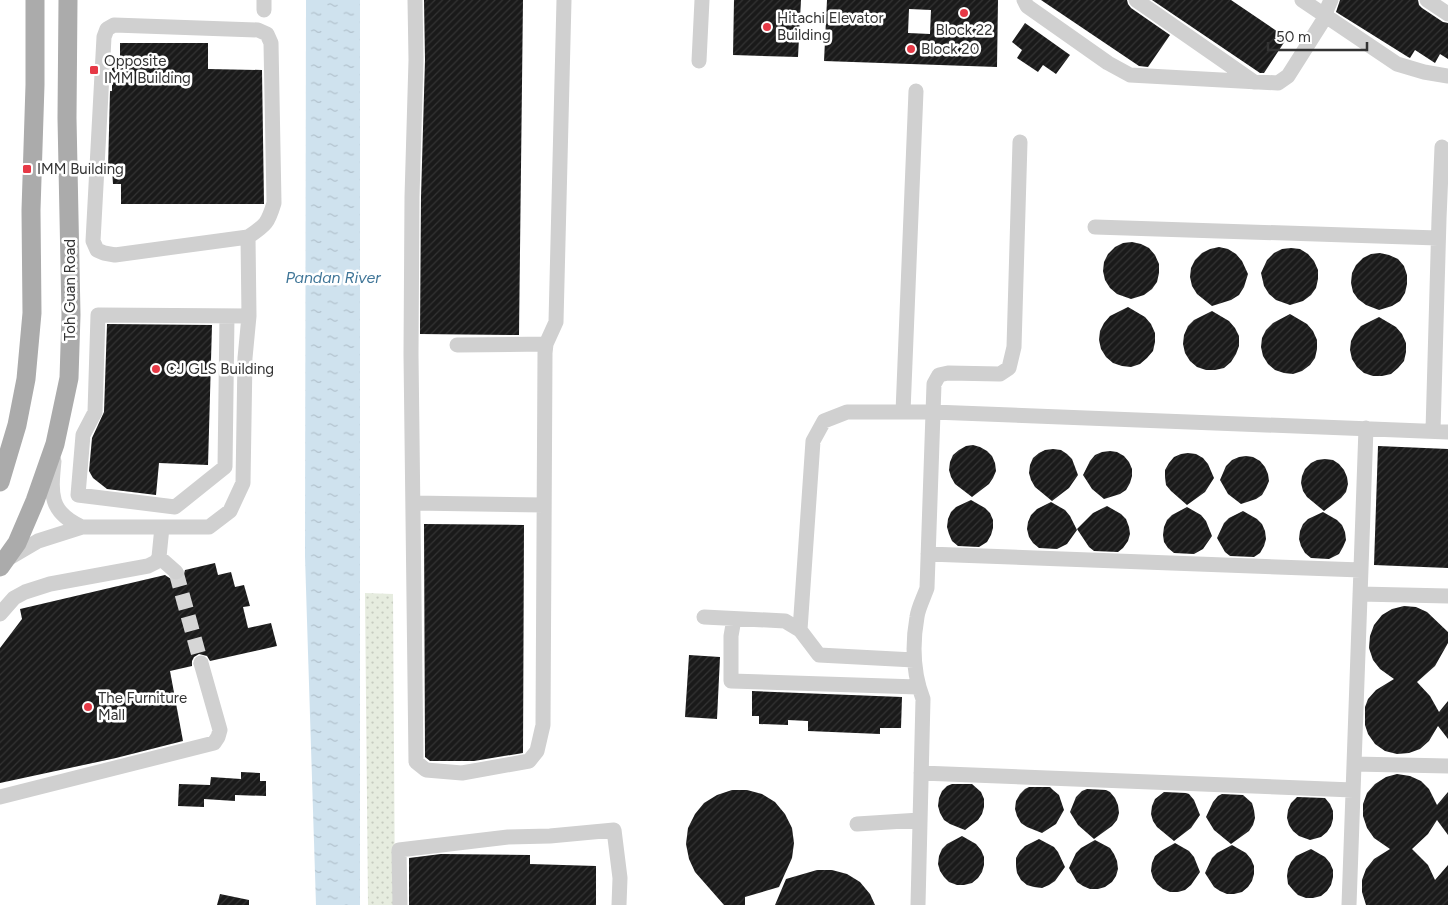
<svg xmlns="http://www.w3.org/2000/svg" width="1448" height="905" viewBox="0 0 1448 905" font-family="Figtree,sans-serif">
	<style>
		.grass { fill: url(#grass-dots) }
		.water { fill: url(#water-ripples) }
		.building { fill: url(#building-hatch); fill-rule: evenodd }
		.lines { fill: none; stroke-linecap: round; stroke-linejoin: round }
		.minor-tunnel { stroke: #d6d6d6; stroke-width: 15; stroke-dasharray: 15 8; stroke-linecap: butt }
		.minor { stroke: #d0d0d0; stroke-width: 15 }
		.major { stroke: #ababab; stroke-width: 19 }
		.poi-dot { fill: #e63946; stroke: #fff; stroke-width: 2 }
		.labels { text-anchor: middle; stroke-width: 5; stroke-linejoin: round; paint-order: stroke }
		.poi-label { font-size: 15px; fill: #333; stroke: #fff; text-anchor: start }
		.street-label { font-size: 15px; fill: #333; stroke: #fff }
		.water-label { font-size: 16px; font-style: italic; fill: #3f7597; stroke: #fff }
	</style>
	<defs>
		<pattern id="grass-dots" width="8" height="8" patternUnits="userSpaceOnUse" patternTransform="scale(1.25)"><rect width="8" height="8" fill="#e6ecdf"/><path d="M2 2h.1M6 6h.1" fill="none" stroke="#c6cbc0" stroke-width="1.8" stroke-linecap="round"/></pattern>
		<pattern id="water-ripples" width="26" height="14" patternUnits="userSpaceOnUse" patternTransform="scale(1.25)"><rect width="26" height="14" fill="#cfe2ee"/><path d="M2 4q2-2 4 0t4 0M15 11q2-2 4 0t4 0" fill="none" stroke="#b2c2cd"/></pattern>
		<pattern id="building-hatch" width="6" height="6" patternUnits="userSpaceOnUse" patternTransform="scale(1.25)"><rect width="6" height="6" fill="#1a1a1a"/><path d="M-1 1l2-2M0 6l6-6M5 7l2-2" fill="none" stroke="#333"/></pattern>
	</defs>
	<rect width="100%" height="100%" fill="#fff"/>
	<path class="grass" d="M365 593 393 594 395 905H368Z"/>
	<path class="water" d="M306 0H360V905H316L305 557Z"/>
	<path class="building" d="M424 0H523L519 335 420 334 421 197 425 60Z
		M734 0H801L798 57 733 55Z
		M827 0H998L997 67 824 61ZM909 9 931 10 930 34 908 33Z
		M1041 0H1127L1128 4 1131 8 1170 35 1148 67 1139 66Z
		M1152 0H1231L1287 38 1264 73H1260Z
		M1340 0H1418L1419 5 1422 8 1443 22 1448 23V59L1440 54 1435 63 1415 50 1410 58 1408 57 1336 12Z
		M1025 23 1070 55 1056 74 1043 65 1038 72 1017 58 1022 50 1012 42Z
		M120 43H208V69L262 70 264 204H121V184H113L112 169H108L110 91H112V60H120Z
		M1132 242 1141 244 1149 248 1155 255 1159 264V273L1157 282 1152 289 1144 295 1131 299 1117 294 1110 288 1105 280 1103 271 1104 262 1108 254 1115 247 1123 243Z
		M1219 247 1228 249 1236 254 1242 261 1248 274 1244 287 1239 295 1231 300 1212 306 1197 294 1192 286 1190 277 1191 268 1195 260 1202 253 1210 249Z
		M1291 248 1300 249 1308 254 1314 261 1318 270V279L1316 288 1311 295 1303 301 1290 305 1276 300 1269 294 1264 286 1261 273 1267 260 1274 253 1282 249Z
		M1380 253 1389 255 1398 259 1404 266 1407 275V284L1405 293 1400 301 1392 306 1379 310 1366 305 1358 299 1353 292 1351 283 1352 273 1356 265 1363 258 1371 254Z
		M1128 307 1145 317 1151 324 1155 333V342L1153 351 1147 358 1140 364 1131 367 1122 366 1113 363 1106 357 1101 349 1099 340 1100 331 1104 323 1110 316Z
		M1212 311 1229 321 1235 328 1239 336V346L1236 354 1231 362 1224 368 1215 370H1206L1197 367 1190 361 1185 353 1183 344 1184 335 1188 326 1194 320Z
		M1290 314 1307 324 1313 331 1317 340V349L1315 358 1310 365 1302 371 1293 374 1284 373 1275 370 1268 364 1263 356 1261 347 1262 338 1266 330 1273 323Z
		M1379 317 1396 327 1402 334 1406 343V352L1404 361 1398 368 1391 374 1382 376H1373L1364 373 1357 367 1352 359 1350 350 1351 341 1355 333 1361 326Z
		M107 324 212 325 208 465 159 463 156 495 107 489 93 478 89 471 92 438 104 412Z
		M973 445 980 447 987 451 992 456 995 463 996 471 993 478 989 484 972 497 955 484 951 477 949 470 950 462 953 455 959 450 966 446Z
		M1378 446 1448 449V568L1374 565Z
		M1053 449 1061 450 1067 454 1072 459 1078 475 1069 488 1052 501 1035 487 1031 480 1029 473 1030 465 1033 458 1039 453 1045 450Z
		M1110 451 1117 452 1124 456 1129 462 1132 469V476L1130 483 1126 490 1120 494 1104 499 1092 489 1083 475 1090 461 1095 455 1102 452Z
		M1188 453 1196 454 1203 458 1208 464 1214 478 1205 492 1187 505 1171 491 1166 485 1165 477V470L1169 463 1174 457 1181 454Z
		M1246 456 1253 457 1260 461 1265 467 1268 474 1269 481 1266 488 1262 495 1256 499 1241 504 1228 494 1220 480 1226 466 1232 460 1239 457Z
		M1325 459 1333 460 1339 464 1344 470 1347 477 1348 484 1346 492 1341 498 1324 511 1307 497 1303 491 1301 483 1302 476 1305 469 1311 463 1317 460Z
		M971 500 985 508 990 513 993 520V528L991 535 987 542 979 547 958 546 952 541 949 534 947 527 948 519 951 512 956 507Z
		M1051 502 1065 510 1070 516 1077 530 1067 544 1057 549 1039 548 1033 543 1029 537 1027 529 1028 522 1031 515 1037 509Z
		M1107 506 1121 514 1126 519 1129 527 1130 534 1128 541 1123 548 1118 552 1094 551 1089 547 1077 529 1093 513Z
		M1187 507 1201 515 1206 521 1212 536 1203 549 1194 554 1174 553 1168 548 1164 542 1163 535 1164 527 1167 520 1172 515Z
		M1243 511 1257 519 1262 524 1265 531 1266 539 1264 546 1260 553 1254 557 1230 556 1225 552 1217 538 1224 523 1229 518Z
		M1323 512 1337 520 1342 525 1345 532 1346 540 1343 547 1339 554 1329 559 1311 558 1305 553 1301 546 1299 539 1300 531 1303 524 1308 519Z
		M424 524 524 525 523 753 474 761H430L425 757Z
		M215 563 218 575 231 572 235 587 244 585 250 606 243 607 248 628 271 623 277 646 210 661 207 656 199 654 194 657 192 661V666L170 671 183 741 116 758 0 783V648L22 619 20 609 165 575 174 581H178L183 578 185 570Z
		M1404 606 1416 607 1427 612 1448 632V643L1435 666 1417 682 1430 696 1439 712 1448 701V739L1438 726 1429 741 1420 749 1409 753 1397 754 1385 751 1375 744 1368 734 1365 725V707L1368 699 1376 690 1394 679 1380 669 1373 660 1369 648 1370 636 1374 625 1382 615 1392 609Z
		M689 655 720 657 717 719 685 717Z
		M752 691 902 697 901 728H880V734L808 731V721L788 720V725L759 724V716H752Z
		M241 772 260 773V781H266V796L235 795V801L204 799V807L178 806 179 784 210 785 211 777 241 779Z
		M1397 774 1410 776 1421 781 1429 789 1437 805 1448 792V835L1437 820 1428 834 1412 849 1428 865 1435 880 1448 865V905H1366L1362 892V880L1366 869 1374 859 1390 849 1374 838 1367 828 1363 816V804L1367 793 1375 784 1386 777Z
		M952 784H972L981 792 984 799V807L982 814 978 820 965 830 950 824 944 820 940 813 938 806 939 798 942 791 947 786Z
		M1029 787H1050L1053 790 1059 795 1064 810 1056 824 1042 833 1027 827 1021 823 1017 816 1015 809 1016 801 1020 794 1025 789Z
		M1087 789 1106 790 1110 792 1115 798 1118 805 1119 813 1117 820 1112 826 1094 839 1078 825 1070 812 1076 797 1082 791Z
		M732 790H747L762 794 775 802 785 814 792 828 794 843 792 858 779 887 745 897V905H724L695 872 689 859 686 844 688 828 695 814 704 803 717 795Z
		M1164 792 1186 793 1189 794 1194 800 1200 815 1191 828 1174 841 1157 827 1153 821 1151 814 1152 806 1155 799Z
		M1222 794 1243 795 1252 803 1254 810 1255 818 1253 825 1249 831 1231 844 1214 830 1206 817 1213 802 1218 796Z
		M1297 797 1325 798 1330 804 1333 811V819L1331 826 1327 832 1321 837 1310 840 1299 836 1293 831 1289 825 1287 818 1288 810 1291 803Z
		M962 836 976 844 981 850 984 857V865L982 872 978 878 972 883 964 885H957L949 882 944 877 940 871 938 864 939 856 942 849 947 844Z
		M1039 839 1054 847 1058 852 1065 867 1055 881 1049 885 1042 888 1034 887 1027 885 1021 880 1017 873 1016 866V858L1020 851 1025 846Z
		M1095 840 1110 848 1114 854 1117 861 1118 869 1116 876 1112 882 1105 887 1098 889H1090L1083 886 1077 882 1069 868 1076 853 1081 848Z
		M1175 843 1189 851 1194 857 1200 872 1191 885 1185 890 1178 892H1170L1163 889 1157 884 1153 878 1151 871 1152 863 1155 856 1161 851Z
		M1232 845 1246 853 1251 859 1254 866V874L1252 881 1248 887 1242 892 1234 894H1227L1220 891 1214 887 1205 873 1212 858 1217 853Z
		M1311 849 1325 857 1330 863 1333 870V877L1331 885 1327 891 1321 896 1313 898H1306L1298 895 1293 890 1288 884 1287 876 1288 869 1291 862 1296 856Z
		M441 854 530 855V864L596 866V905H409V858Z
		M817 870H832L847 874 860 882 870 894 875 905H775L786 879Z
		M220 894 249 900V905H217Z"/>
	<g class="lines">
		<path class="minor-tunnel" d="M176 572 201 663"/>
		<path class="minor" d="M415 0 416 60 412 197 411 354 416 762 426 770 462 773 529 761 537 751 543 725 545 353 546 344 556 322 564 0
			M1024 0 1027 6 1108 63 1130 75 1278 83 1288 76 1326 16 1327 9 1331 0
			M1136 0 1254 82
			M1302 0 1397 64 1424 72 1448 76
			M1427 0 1448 14
			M264 10V0
			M114 25 258 30 267 34 271 43 274 203C268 223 266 225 248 237L115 255 104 253 97 250 93 241 104 37 107 29Z
			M699 61 702 0
			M1095 227 1438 238
			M227 316 225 467 175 507 78 495 83 435 95 412 98 315 249 316
			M457 345 546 344
			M903 412 916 91
			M1433 431 1439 219 1442 147
			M54 461C51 492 48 512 82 527
			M413 503 544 505
			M928 554 1361 570
			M159 557 176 572
			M9 558 38 541 82 527H209L230 511 243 483 245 358 249 316 248 237
			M1360 594 1448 596
			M0 614 14 598 25 592 50 584 148 566 156 562 159 557 162 527
			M704 617 785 621 800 630 819 655 914 660
			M734 619 731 636V681L918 687
			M800 630 813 441 824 421 847 412H933L1448 432
			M1354 764 1448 766
			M921 773 1353 790
			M0 797 214 743 218 737 220 730 201 663
			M857 824 920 820
			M400 905 399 850 508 837 550 836 614 830 620 878 619 905
			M918 905 923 699C913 673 912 645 917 617 918 608 924 597 927 588L934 384 939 375 948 373 1000 374 1009 368 1014 347 1020 142
			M1349 905 1366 428"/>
		<path class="major" d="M0 482 17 425 26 379 32 313 31 210 35 85V0
			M0 567 17 543 35 501 55 444 69 378 71 315 67 118 68 0"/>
	</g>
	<g class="poi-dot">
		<circle cx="964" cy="13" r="5"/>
		<circle cx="767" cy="27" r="5"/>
		<circle cx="911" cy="49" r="5"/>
		<rect x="89" y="65" width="10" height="10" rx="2.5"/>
		<rect x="22" y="164" width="10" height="10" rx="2.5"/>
		<circle cx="156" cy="369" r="5"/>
		<circle cx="88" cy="707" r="5"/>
	</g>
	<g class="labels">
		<g class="poi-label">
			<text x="777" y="23">Hitachi Elevator<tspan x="777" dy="17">Building</tspan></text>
			<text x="964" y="35" text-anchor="middle">Block 22</text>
			<text x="921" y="54">Block 20</text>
			<text x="104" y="66">Opposite<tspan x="104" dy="17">IMM Building</tspan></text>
			<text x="37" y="174">IMM Building</text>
			<text x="166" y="374">CJ GLS Building</text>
			<text x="98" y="703">The Furniture<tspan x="98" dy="17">Mall</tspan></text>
		</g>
		<g class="street-label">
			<text transform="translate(70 290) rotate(-90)" y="5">Toh Guan Road</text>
		</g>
		<g class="water-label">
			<text x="333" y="283">Pandan River</text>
		</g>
	</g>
	<path d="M1268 42v8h99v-8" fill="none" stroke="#333333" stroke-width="2.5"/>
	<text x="1276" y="42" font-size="15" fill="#333333" stroke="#ffffff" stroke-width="4" paint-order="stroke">50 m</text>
</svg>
